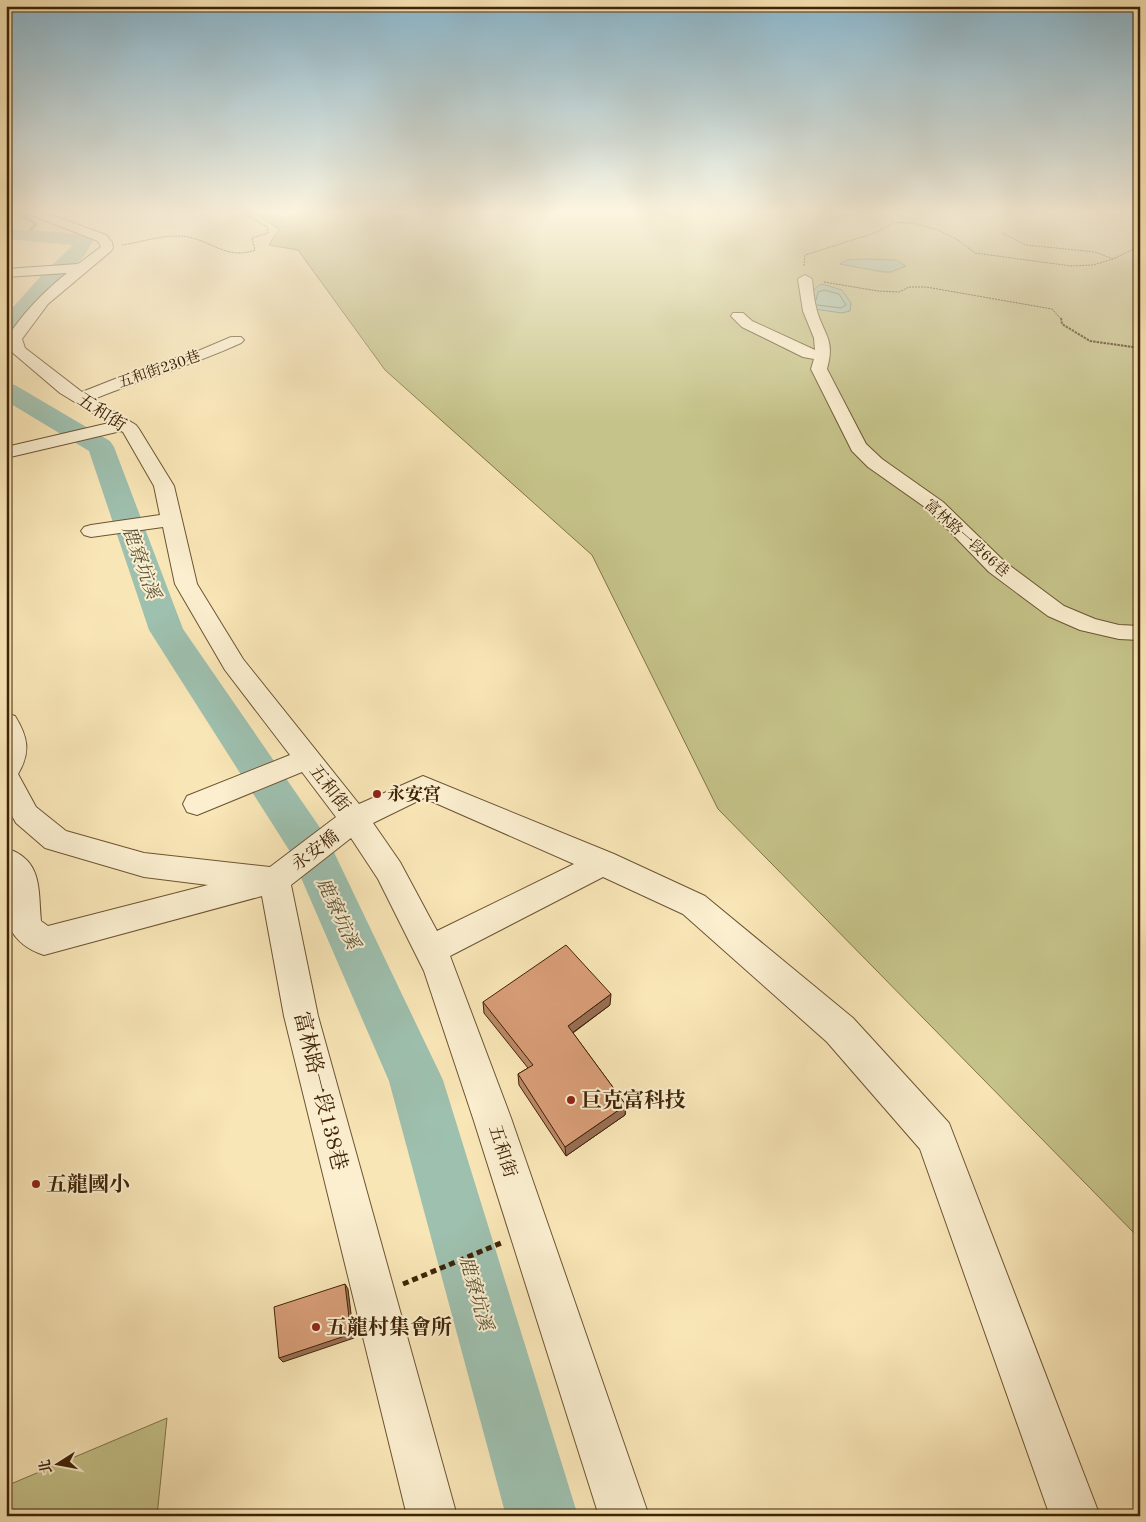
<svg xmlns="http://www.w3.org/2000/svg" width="1146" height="1522" viewBox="0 0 1146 1522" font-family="'Old Standard TT','Noto Serif TC',serif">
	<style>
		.green { fill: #c5c389; stroke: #827348 }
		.water { fill: #9ec0af; stroke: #78816b }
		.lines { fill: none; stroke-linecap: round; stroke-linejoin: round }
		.shore { stroke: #6e725a; stroke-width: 1 }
		.stream { stroke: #78816b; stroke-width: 3 }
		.river { fill: #9ec0af; fill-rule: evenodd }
		.minor-casing { stroke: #6d5432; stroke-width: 2 }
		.path-far2 { stroke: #3e2306; stroke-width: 1; stroke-dasharray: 2 1; stroke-linecap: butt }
		.path-far1 { stroke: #3e2306; stroke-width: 2; stroke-dasharray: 2.5 1; stroke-linecap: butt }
		.path { stroke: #3e2306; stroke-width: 5; stroke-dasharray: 6 4; stroke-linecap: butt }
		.minor { fill: #fbefd0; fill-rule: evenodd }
		.wall { fill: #bb8867; stroke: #3e2306 }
		.shaded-wall { fill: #986f54; stroke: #3e2306 }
		.building { fill: #d99e78; stroke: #3e2306 }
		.poi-dot { fill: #8f2418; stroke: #fbefd0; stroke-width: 2 }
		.labels { text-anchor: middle; stroke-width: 4; stroke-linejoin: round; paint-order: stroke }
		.far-street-label { font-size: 15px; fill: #3e2306; stroke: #fbefd0 }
		.street-label { font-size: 18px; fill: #3e2306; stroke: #fbefd0 }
		.poi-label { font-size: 18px; font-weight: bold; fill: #3e2306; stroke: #fbefd0; text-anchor: start }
		.water-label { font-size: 19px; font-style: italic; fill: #5b5239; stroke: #fbefd0 }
		.near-street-label { font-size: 21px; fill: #3e2306; stroke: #fbefd0 }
		.near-poi-label { font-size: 21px; font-weight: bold; fill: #3e2306; stroke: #fbefd0; text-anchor: start }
	</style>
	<rect width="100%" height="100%" fill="#f9e6b7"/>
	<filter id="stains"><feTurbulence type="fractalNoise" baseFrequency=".004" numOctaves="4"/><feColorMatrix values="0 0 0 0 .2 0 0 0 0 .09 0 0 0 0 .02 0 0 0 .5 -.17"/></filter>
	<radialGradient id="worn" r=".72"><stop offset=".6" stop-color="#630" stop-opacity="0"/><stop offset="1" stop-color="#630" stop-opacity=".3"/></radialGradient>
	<path class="green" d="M250 210H1140V1239L718 809 592 555 385 370 298 250 269 245 279 229Z
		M167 1418 157 1516H6V1486Z"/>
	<path class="water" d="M866 259 896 260 906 266 891 272H883L840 264 847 260Z
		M822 284 842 290 851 303 850 311 842 313 814 309C812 296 808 291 822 284Z"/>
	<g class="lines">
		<path class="shore" d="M816 300 818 292 824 290 839 294 846 305 841 308 817 305"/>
		<path class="stream" d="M13 210 36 224 26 235"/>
		<path class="river" d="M6 229 59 232 90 237 93 241 85 255 55 284 14 334 6 335V315L41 276 73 245 6 239Z
			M6 383 15 385 110 441 114 447 183 629 323 832 330 844 443 1080 578 1516H506L389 1081 289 850 149 630 89 451 6 401Z"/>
		<defs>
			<path id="minor" d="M21 210H38L106 235 112 242 113 248 111 251 48 304 22 339 25 348 82 392 130 373 198 351 231 337H241L244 340 241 343C193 365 143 379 94 399L136 425 139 429 174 486 197 584 243 659 359 804 423 776 614 854 705 896 853 1018 949 1123 1100 1516H1050L920 1149 827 1042 683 914 603 877 450 956 511 1118 649 1516H599L473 1118 424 971 378 879 351 838 291 885 318 1016 457 1516H407L284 1016 262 896 44 955C29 950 17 942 10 928L6 848C43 860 38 889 41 921L48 926 208 885 144 877 45 848 16 823 6 805V713L15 716C28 737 31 752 18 774L36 807 66 831 144 853 270 867 336 817 302 772 197 815 187 812 183 804 187 796 290 755 225 670 175 584 163 527 91 537 84 535 81 531 84 527 91 525 160 515 154 486 123 432 121 431 6 458V447L109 423 60 393 13 353 6 339C23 313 43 292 67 273L6 277V269L78 264 101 247 98 241 23 212ZM424 798 574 864 437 931 400 862 373 823Z
				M805 275 812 279C813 289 814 301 817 311 825 337 835 339 827 369L866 444 882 459 943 502 1005 562 1064 606 1095 619 1119 625 1140 626V640L1119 639 1080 630 1048 616 989 572 929 510 868 467 852 451 811 369 814 359 803 357 742 327 731 316 733 313H743L752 321 815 350 814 338 803 311 798 279Z"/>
		</defs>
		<use href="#minor" class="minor-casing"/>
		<path class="path-far2" d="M886 210 893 222
			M1140 231 1136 232 1140 235
			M1002 233 1026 245 1095 252 1113 259
			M122 245C143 242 167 233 188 237 214 242 227 260 255 250L252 238 268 233 267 227 237 210
			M804 266 805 255 875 233 895 222 917 224 938 230 958 240 975 253 1071 266 1093 265 1113 259 1140 246
			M824 282 878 291 899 292 909 287H926L1052 309 1061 319"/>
		<path class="path-far1" d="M1061 318 1062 324 1090 341 1140 348"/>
		<path class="path" d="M403 1284 501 1243"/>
		<use href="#minor" class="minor"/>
	</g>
	<path class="wall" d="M483 1002 610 1005 573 1033 626 1105 625 1115 566 1156 519 1085 518 1074 528 1068 484 1013Z"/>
	<path class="shaded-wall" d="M611 994 610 1005 568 1036V1026Z
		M626 1105 625 1115 566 1156 565 1147Z
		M345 1284 348 1289 354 1338 283 1362 279 1358Z"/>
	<path class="building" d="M566 945 611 994 568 1026 626 1105 565 1147 518 1074 533 1065 483 1002Z
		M345 1284 351 1334 279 1358 274 1307Z"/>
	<linearGradient id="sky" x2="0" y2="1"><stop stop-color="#8ab9d1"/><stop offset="0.5" stop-color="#fcf4df"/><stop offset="1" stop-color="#fcf4df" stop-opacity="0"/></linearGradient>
	<rect width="1146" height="423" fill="url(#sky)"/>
	<g class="poi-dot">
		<circle cx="377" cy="794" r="5"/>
		<circle cx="571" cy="1100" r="5"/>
		<circle cx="36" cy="1184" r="5"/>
		<circle cx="316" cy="1327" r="5"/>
	</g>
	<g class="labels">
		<g class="far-street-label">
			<text transform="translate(159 369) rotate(-19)" y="5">五和街230巷</text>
			<text transform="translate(967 538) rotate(42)" y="5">富林路一段66巷</text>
		</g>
		<g class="street-label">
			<text transform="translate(102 412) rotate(33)" y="6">五和街</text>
			<text transform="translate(330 788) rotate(52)" y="6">五和街</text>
			<text transform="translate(315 850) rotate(-37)" y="6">永安橋</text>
			<text transform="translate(503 1151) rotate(72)" y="6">五和街</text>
		</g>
		<g class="poi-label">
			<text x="387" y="800">永安宮</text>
		</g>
		<g class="water-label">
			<text transform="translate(142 562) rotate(70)" y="7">鹿寮坑溪</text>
			<text transform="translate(339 913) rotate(65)" y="7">鹿寮坑溪</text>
			<text transform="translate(477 1293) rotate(74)" y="7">鹿寮坑溪</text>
		</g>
		<g class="near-street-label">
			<text transform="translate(321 1091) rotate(76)" y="7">富林路一段138巷</text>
		</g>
		<g class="near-poi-label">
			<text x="581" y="1107">巨克富科技</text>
			<text x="46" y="1191">五龍國小</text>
			<text x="326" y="1334">五龍村集會所</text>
		</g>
	</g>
	<rect width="1146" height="1522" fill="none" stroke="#f9e6b7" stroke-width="25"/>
	<rect x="8" y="8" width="1131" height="1507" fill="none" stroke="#3e2306" stroke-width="2.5"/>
	<rect x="12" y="12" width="1121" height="1497" fill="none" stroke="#3e2306"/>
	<g transform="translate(58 1464) rotate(259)" stroke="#fbefd0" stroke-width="4" paint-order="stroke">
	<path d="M0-4L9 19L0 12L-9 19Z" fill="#3e2306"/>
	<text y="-8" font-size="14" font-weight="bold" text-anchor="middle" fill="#3e2306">北</text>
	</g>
	<rect width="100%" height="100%" filter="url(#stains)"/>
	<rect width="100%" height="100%" fill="url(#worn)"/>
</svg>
